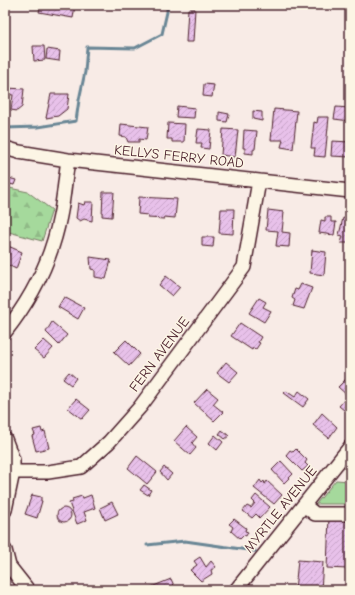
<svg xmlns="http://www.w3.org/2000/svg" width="355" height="595" viewBox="0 0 355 595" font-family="'Comic Neue',sans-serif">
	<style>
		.green { fill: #a5d99c; stroke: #787c64 }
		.forest { fill: url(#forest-firs); stroke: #787c64 }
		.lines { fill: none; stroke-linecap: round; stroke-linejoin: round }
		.stream { stroke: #698695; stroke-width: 3 }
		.building { fill: url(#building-hatch); stroke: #4a1f2b }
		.minor-casing { stroke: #4a1f2b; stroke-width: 16 }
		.minor { stroke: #fcf5e5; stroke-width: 13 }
		.labels { text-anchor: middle; stroke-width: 3; stroke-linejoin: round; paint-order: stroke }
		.street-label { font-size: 14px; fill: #4a1f2b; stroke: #fcf5e5 }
	</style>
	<defs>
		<pattern id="forest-firs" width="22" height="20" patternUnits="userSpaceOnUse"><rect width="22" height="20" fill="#a5d99c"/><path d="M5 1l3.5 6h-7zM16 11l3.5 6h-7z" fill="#90ba87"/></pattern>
		<pattern id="building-hatch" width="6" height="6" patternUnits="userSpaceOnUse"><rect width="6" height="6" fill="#e8c1ea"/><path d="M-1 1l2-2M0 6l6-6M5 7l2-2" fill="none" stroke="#c8a5c9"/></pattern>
	</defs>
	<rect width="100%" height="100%" fill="#f8ebe6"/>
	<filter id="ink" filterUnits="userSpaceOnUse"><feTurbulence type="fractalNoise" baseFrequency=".025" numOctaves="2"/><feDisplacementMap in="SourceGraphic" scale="8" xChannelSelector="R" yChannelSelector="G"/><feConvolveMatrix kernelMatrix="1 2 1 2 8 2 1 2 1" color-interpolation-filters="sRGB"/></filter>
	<g filter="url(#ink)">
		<path class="green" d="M336 480 349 481 348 504H316Z"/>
		<path class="forest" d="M5 187 28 192 52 210 42 241 5 231Z"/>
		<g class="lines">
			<path class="stream" d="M5 128 38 127 76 121 79 100 85 72 87 47 135 48 162 34 167 12V5
				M147 545 185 541 255 551"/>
		</g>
		<path class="building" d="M41 5H75L73 18 39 12Z
			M188 9H195L193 42H186Z
			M33 46H44L45 60 34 61Z
			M47 49 60 51 59 61 46 59Z
			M204 84 214 85 212 97 203 96Z
			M7 88 24 89 22 107 17 111 11 110 13 95 6 94Z
			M51 94H69L67 109 58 116 46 118Z
			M177 106 195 108 194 118 176 117Z
			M336 107 350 108V121L334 119Z
			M274 109 297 111 293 149 281 147 283 140H271Z
			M253 111 262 112V121L253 119Z
			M219 112 229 114 227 122 219 121Z
			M318 117H329L325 157 314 156 315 148H311L314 122 317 123Z
			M168 123 185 124 184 142H172V139H167Z
			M121 124 148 127 146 140 139 139V142H128L126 137 120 136Z
			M198 129 211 130 209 149 201 148 202 143H196Z
			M223 129 238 130 235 157 221 155Z
			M244 130 257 131 255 149 253 150V154L245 153V148H243Z
			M332 141 350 142V157L331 156Z
			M5 177 16 180 14 185 10 184 9 191 5 190Z
			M103 192H114L112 217 102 216Z
			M139 197 177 199 175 218 164 217V219L148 218V215L138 214Z
			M85 202H93L92 221 84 219 80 221 76 218 78 203 84 205Z
			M221 209H234L233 234 219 233Z
			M268 210 284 212 282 232 290 233 289 247 276 246 278 231 266 230Z
			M325 217H331V222H336L334 235 319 233 321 220 325 221Z
			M343 218 350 220V243H341L343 236 339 235Z
			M202 237H214L213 247 202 246Z
			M8 246 22 252 16 269 6 264 9 253 6 251Z
			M312 250 326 252 324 275 310 273Z
			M90 257 111 260 106 279 95 277V270L91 269Z
			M166 276 180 287 172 296 159 285Z
			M301 284 312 288 304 309 293 306 295 300 292 298 295 289 298 290Z
			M64 297 84 308 78 319 58 307Z
			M259 298 266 302 263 307 271 311 264 322 249 313Z
			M52 322 67 335 59 345 46 332Z
			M240 323 261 337 258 342 260 343 256 349 253 348 252 350 231 336Z
			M44 340 53 348 44 358 34 350Z
			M126 340 140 354 129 366 114 352Z
			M226 362 238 372 229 382 217 373Z
			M69 372 76 378 71 385 63 379Z
			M346 379 350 383V406L345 411 339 406 348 396 338 387Z
			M207 389 218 398 213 404 223 412 214 421 194 403Z
			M286 391 295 397 299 391 309 399 303 407 284 393Z
			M76 399 90 410 82 419 68 408Z
			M322 413 337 427 329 438 313 425Z
			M186 427 197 437 192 443 196 448 190 455 174 441Z
			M41 428 42 432 45 431 49 448 36 451 32 436 35 435 33 430Z
			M222 430 229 436 225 439 219 434Z
			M215 435 223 442 217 450 209 443Z
			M296 449 307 460 305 463 308 466 302 471 286 455 290 450 293 452Z
			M137 456 157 472 147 484 128 468Z
			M281 461 293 474 284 483 272 470Z
			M164 467 172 474 167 480 160 472Z
			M260 480 262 483 264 481 265 484 267 481 282 495 274 504 254 488Z
			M144 485 151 490 148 495 140 490Z
			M32 495 41 497V501H42L37 518 25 514Z
			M91 495 95 508 84 512 87 520 77 524 69 503 73 502 72 499 82 496 83 498Z
			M256 495 270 507 260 518 256 514 252 518 243 511 247 506 251 508 255 503 252 500Z
			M112 502 118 514 105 520 100 508Z
			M57 515a7 7 0 1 1 14 0a7 7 0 1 1-14 0Z
			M329 516 349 517 350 554H348L347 569 327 568Z
			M234 519 246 528 245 531 248 532 246 536 244 535 240 539 231 531 233 527 229 524Z
			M200 557 206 567 211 561 216 567 211 570 212 574 201 581 190 570 197 565 194 561Z
			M298 560 323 562 321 590H295Z
			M171 579 176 590H144Z"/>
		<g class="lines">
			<defs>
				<path id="minor" d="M5 148 19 152 68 160 350 191
					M5 332C32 298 52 258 60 216 64 197 65 179 68 160
					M5 439 13 460V472L5 510
					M13 472H48L81 467 109 442 140 407 244 267 259 181
					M304 505 315 514H350
					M5 550 9 566 28 590
					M236 590 350 447"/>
			</defs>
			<use href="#minor" class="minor-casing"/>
			<use href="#minor" class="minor"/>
		</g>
	</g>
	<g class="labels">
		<g class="street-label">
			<text transform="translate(179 156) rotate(6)" y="5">KELLYS FERRY ROAD</text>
			<text transform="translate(159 354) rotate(-53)" y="5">FERN AVENUE</text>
			<text transform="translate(280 509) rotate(-51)" y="5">MYRTLE AVENUE</text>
		</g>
	</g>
	<rect width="355" height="595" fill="none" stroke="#fcf5e5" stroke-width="20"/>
	<rect x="10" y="10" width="335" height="575" fill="none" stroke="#4a1f2b" stroke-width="1.5" filter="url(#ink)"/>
</svg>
